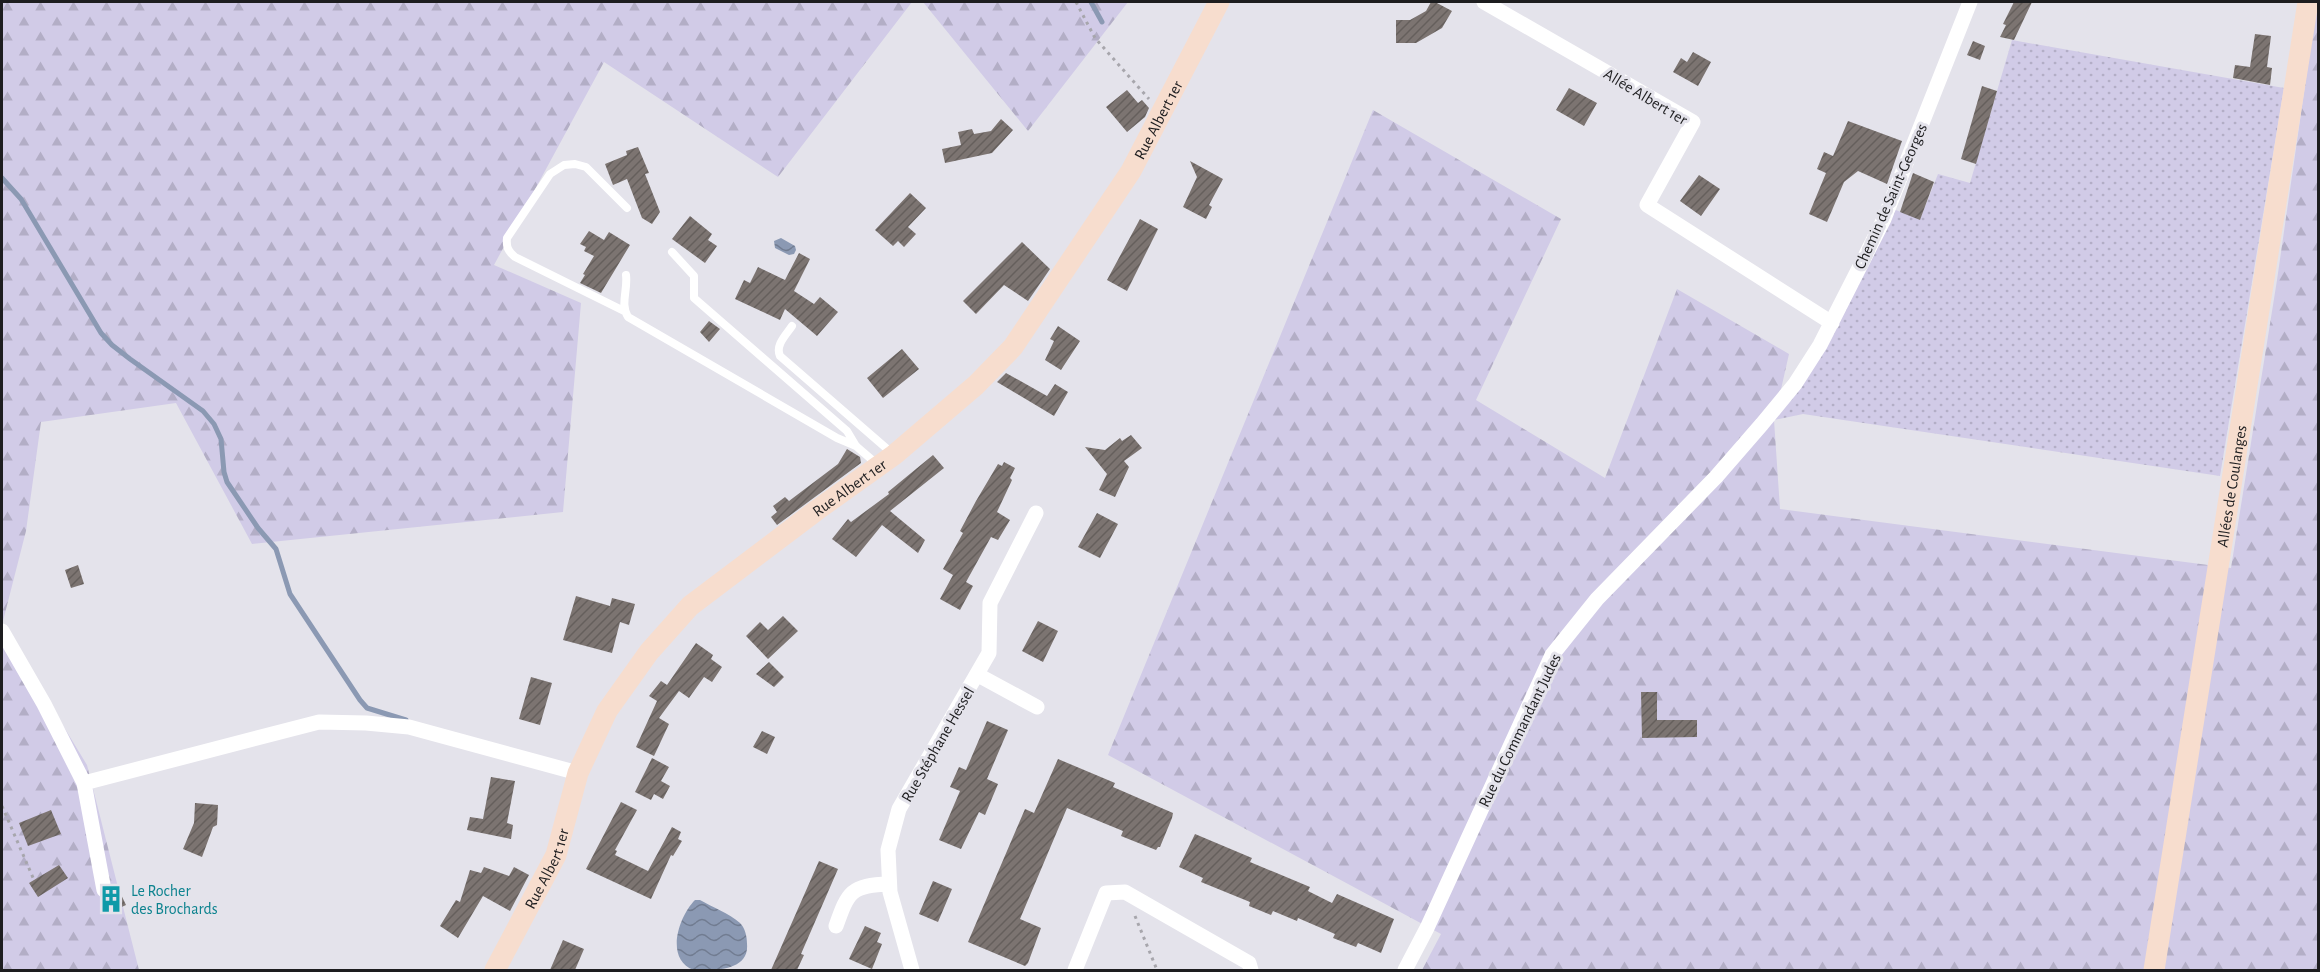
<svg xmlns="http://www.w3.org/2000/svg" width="2320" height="972" viewBox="0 0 2320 972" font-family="'Alegreya Sans',sans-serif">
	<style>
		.grass { fill: url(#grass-dots) }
		.forest { fill: url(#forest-firs) }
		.water { fill: url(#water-waves) }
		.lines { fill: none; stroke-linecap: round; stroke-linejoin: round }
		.stream { stroke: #8b99b3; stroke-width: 5 }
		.building { fill: url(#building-hatch) }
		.path { stroke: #a7a6ac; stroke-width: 3; stroke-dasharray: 3 4.5; stroke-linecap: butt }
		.lane { stroke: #fff; stroke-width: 8 }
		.street { stroke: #fff; stroke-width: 15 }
		.secondary { stroke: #f7ddce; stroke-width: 21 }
		.labels { text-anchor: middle; stroke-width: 6; stroke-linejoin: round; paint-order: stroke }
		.street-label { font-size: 16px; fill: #1d1d1f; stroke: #e4e3eb }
		.culture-label { font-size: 16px; fill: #0d838f; stroke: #e4e3eb; text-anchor: start }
	</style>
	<defs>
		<pattern id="grass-dots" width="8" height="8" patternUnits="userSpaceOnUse" patternTransform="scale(1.5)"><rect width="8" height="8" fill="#d1cbe7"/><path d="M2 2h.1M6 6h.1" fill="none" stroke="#b3aec6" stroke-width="1.8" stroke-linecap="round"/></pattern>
		<pattern id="forest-firs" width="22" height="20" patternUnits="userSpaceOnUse" patternTransform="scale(1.5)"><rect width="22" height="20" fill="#d1cbe7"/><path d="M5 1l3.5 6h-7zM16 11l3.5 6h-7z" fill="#b3aec6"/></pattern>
		<pattern id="water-waves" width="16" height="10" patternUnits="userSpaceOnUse" patternTransform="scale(1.5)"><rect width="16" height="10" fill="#8b99b3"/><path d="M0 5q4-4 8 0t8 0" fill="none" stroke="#717c91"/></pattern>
		<pattern id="building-hatch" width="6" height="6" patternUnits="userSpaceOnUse" patternTransform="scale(1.5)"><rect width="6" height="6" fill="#7c7471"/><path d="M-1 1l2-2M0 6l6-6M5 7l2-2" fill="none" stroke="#655f5c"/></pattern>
	</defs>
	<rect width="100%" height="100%" fill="#e4e3eb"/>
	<path class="grass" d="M2012 40 2284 88 2220 476 1803 414 1774 420 1893 209 1920 219 1938 174 1970 183Z"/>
	<path class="forest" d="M2 2H912L778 177 604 62 494 265 581 303 563 512 252 544 176 403 41 422 26 531 2 625 87 765 139 970H2Z
		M923 2H1128L1028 131Z
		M2317 2 2318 970H1422L1441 934 1108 755 1373 110 1561 219 1476 400 1605 478 1677 289 1789 354 1774 420 1780 509 2231 568 2277 280Z"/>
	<path class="water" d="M781 238 795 246 796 250 794 254 789 255 775 248 774 241Z
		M695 900H700C712 907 729 913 740 923 745 928 747 936 747 944 749 966 726 970 708 970 704 970 698 972 694 970 664 959 679 916 695 900Z"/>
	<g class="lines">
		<path class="stream" d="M1091 2 1102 22
			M2 178 21 199 101 333 112 345 130 359 203 411 214 424 221 439 224 472 227 482 258 528 276 549 290 594 360 700 367 708 406 720"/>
	</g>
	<path class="building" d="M1431 2H1435L1452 11 1442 28 1416 43H1396V20H1410L1426 11Z
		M2014 2H2032L2014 40 2000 37 2006 25 2003 24Z
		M2255 34 2271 36 2267 67 2272 68 2270 85 2233 78 2235 65 2250 67Z
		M1973 41 1985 46 1980 60 1967 55Z
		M1693 52 1711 62 1698 86 1673 72 1681 58 1687 62Z
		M1982 86 1997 91 1976 164 1961 159Z
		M1569 88 1597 103 1584 126 1556 110Z
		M1127 90 1138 103 1142 100 1149 108 1145 117 1127 132 1106 107Z
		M1001 119 1013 130 992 153 945 163 942 149 961 145 958 132 972 129 974 134 991 131Z
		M1848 121 1902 141 1887 184 1858 171 1844 182 1827 222 1809 214 1826 173 1817 169 1824 152 1833 156Z
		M638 147 649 173 645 174 660 212 652 224 642 218 627 179 613 185 605 164 627 155 626 151Z
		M1190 161 1223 179 1209 205 1212 207 1206 219 1183 207 1197 177Z
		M1913 173 1934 182 1920 220 1900 212Z
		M1699 175 1720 189 1701 216 1680 201Z
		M910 193 926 208 908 227 916 234 904 247 898 241 893 246 875 230Z
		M690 216 712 234 708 240 717 246 705 263 672 239Z
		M1140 219 1158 229 1127 291 1107 280Z
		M589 231 604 240 609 232 630 245 601 293 580 283 585 275 583 274 594 256 584 251 586 247 580 244Z
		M1022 242 1050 269 1028 301 1004 285 976 314 963 301Z
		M799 253 810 259 794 291 814 304 820 297 838 312 817 336 785 309 780 320 735 299 744 280 750 283 758 267 785 280Z
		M709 321 720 329 709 342 700 332Z
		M1058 326 1080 341 1061 370 1045 360 1054 341 1050 339Z
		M902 349 919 369 883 398 867 378Z
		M1006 373 1047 396 1055 384 1068 392 1054 416 997 382Z
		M1131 435 1142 448 1124 461 1129 467 1115 497 1099 490 1107 474 1085 447 1105 450 1120 438 1122 441Z
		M847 449 860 457 861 463 777 525 771 517 777 512 773 506 785 497 789 501 838 464Z
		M933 455 944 468 890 511 925 540 918 553 882 525 856 557 832 539 848 519 851 522 889 494 888 492Z
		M1004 462 1015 468 1010 478 1012 480 997 512 1010 520 998 540 991 537 966 582 973 586 960 610 940 599 953 575 943 569 963 533 960 531 976 501 998 464 1002 466Z
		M1097 513 1118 524 1100 558 1078 547Z
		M78 565 84 584 71 588 65 570Z
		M576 596 610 606 612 598 635 604 629 625 620 622 612 653 563 640Z
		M783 616 798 631 768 659 746 636 760 622 768 630Z
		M1038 621 1058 631 1043 662 1022 651Z
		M696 643 713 655 711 659 722 667 712 682 704 677 689 698 679 691 659 718 669 724 654 756 636 747 657 701 649 696 661 681 667 685Z
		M769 662 784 677 774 687 756 674Z
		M531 677 552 683 540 725 519 719Z
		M1641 692H1657V720H1697V737L1642 738Z
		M987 721 1008 730 987 779 998 784 985 815 979 812 961 849 939 840 960 791 950 787 959 767 966 770Z
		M762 731 775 737 767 754 753 747Z
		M652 758 669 767 661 781 670 786 663 799 654 794 651 800 635 792Z
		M1058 759 1115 783 1113 787 1173 813 1172 818 1160 847H1158L1156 850 1121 836 1123 831 1067 808 1020 919 1041 928 1028 963 1025 966 968 942 1025 809 1034 813Z
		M491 777 515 781 507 823 513 825 511 839 467 830 470 817 483 819Z
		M621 802 637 810 615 850 617 851 615 855 648 871 672 827 681 832 678 839 682 841 673 856 671 855 651 899 586 869Z
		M195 803 218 805 217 825 213 827 202 857 183 849 194 823Z
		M51 810 61 834 28 846 19 823Z
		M1195 834 1252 858 1250 862 1310 887 1308 891 1332 903 1337 894 1394 919 1381 953 1358 943 1356 947 1333 938 1335 934 1298 918 1297 921 1273 911 1271 915 1249 906 1250 902 1201 882 1203 878 1179 867Z
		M819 861 838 869 801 954 804 955 797 970H771Z
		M59 865 68 878 38 897 29 883Z
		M484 867 509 876 514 867 529 875 510 911 483 896 458 938 440 926 456 900 460 902 470 870 481 873Z
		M933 881 952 889 938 922 919 914Z
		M116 884 126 905 113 911 108 899 113 894V885Z
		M865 926 881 933 877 942 882 944 872 969 849 959Z
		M563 940 584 949 575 970H550Z"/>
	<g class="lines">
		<path class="path" d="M1076 2 1095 38 1149 99
			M2 806 34 880
			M1135 916 1157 970"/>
		<path class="lane" d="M672 252 694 276V298L847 431 856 446 878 465
			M626 275C628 290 620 304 628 317L837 438 856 446
			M624 311 515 257C508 251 506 247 507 238L550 174 564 165 575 164 586 167 627 208
			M792 326C786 335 775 345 780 356L893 454"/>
		<path class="street" d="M1484 2 1693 122 1647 205 1832 323
			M2 631 44 704 84 783 104 890
			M978 675 1037 707
			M84 783 319 722 366 723 409 727 578 773
			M836 926C848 892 851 885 889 884
			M912 970 890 892 888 850 899 809 989 653 990 603 1036 513
			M1075 970 1106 893 1125 892 1249 963 1251 970
			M1405 970 1427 928 1552 655 1597 599 1716 477 1762 424 1795 384 1820 345 1884 219 1970 2"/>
		<g class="secondary">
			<path id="s1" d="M495 970 556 855 578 773 607 711 649 652 690 606 817 510 894 455 976 385 1013 347 1131 171 1219 2"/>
			<path id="s2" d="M2154 970 2308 2"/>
		</g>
	</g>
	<defs>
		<symbol id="building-bare" viewBox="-9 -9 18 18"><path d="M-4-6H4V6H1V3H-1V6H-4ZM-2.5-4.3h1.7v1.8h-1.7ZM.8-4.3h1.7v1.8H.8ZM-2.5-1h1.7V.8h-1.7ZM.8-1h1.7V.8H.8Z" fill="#0f9aa8" stroke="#e4e3eb" stroke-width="2.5" paint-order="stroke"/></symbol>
	</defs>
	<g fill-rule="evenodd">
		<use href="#building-bare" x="92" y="880" width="38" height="38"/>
	</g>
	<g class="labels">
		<g class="street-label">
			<text transform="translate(1646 96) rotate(31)" y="6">Allée Albert 1er</text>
			<text dy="6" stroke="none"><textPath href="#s1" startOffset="1102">Rue Albert 1er</textPath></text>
			<text transform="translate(1890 196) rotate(-66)" y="6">Chemin de Saint-Georges</text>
			<text dy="6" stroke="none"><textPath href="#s1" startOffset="616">Rue Albert 1er</textPath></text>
			<text dy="6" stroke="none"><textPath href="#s2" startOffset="490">Allées de Coulanges</textPath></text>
			<text transform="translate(1519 730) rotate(-64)" y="6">Rue du Commandant Judes</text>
			<text transform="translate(937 744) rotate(-60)" y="6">Rue Stéphane Hessel</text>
			<text dy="6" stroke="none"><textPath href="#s1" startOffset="114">Rue Albert 1er</textPath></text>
		</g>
		<g class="culture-label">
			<text x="131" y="896">Le Rocher<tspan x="131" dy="18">des Brochards</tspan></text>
		</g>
	</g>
	<rect width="2320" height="972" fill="none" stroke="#1d1d1f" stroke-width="6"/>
</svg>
